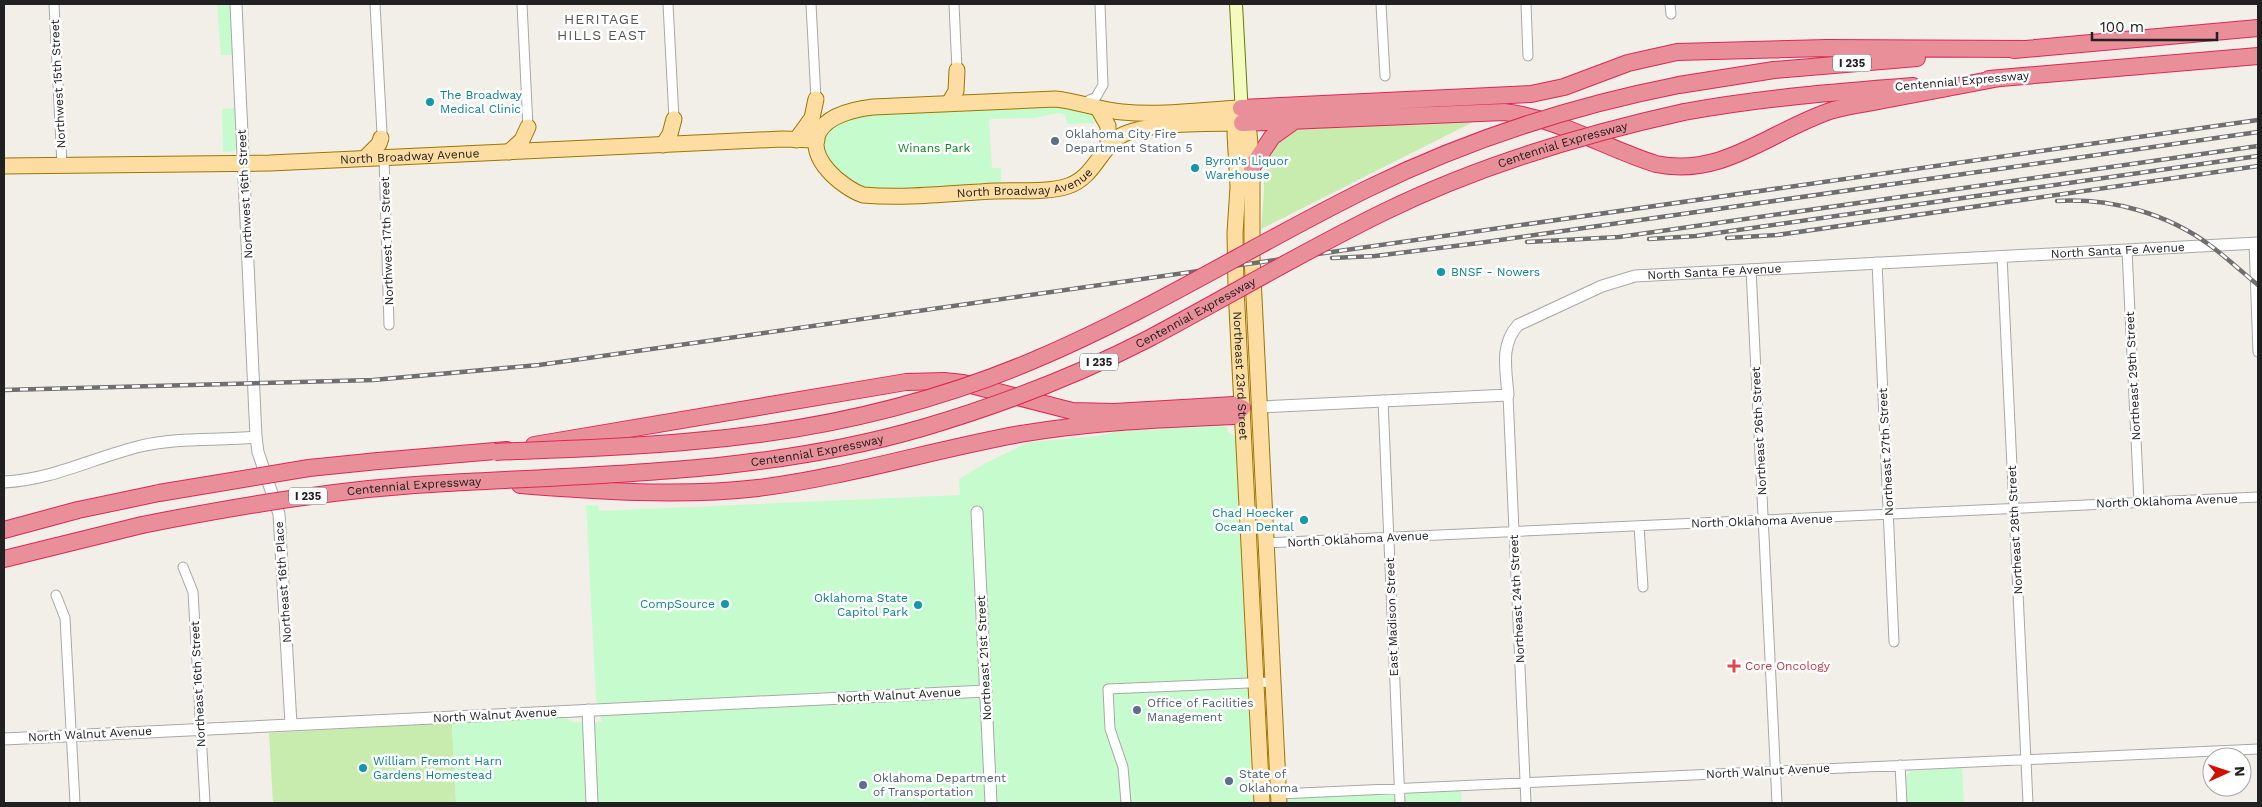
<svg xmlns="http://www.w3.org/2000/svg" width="2262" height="807" viewBox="0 0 2262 807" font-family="'Work Sans',sans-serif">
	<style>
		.grass { fill: #c7ecae }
		.park { fill: #c6fbce }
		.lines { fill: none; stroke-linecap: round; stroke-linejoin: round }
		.minor-casing { stroke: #a8a8a8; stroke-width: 11 }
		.tertiary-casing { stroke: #a8a8a8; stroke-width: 13 }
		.secondary-casing { stroke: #677d03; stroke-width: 14 }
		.primary-casing { stroke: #9e7600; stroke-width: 17 }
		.motorway-casing { stroke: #df2657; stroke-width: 18 }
		.minor { stroke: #fff; stroke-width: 9 }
		.tertiary { stroke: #fff; stroke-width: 11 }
		.secondary { stroke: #f3fbbd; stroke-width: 12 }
		.primary { stroke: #fddda1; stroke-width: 15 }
		.motorway { stroke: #e98f99; stroke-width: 16 }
		.rail-casing { stroke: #6f6f6f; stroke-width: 4.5 }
		.rail { stroke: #fff; stroke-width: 2.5; stroke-dasharray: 8; stroke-linecap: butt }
		.motorway-bridge-casing { stroke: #df2657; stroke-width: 18; stroke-linecap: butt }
		.motorway-bridge { stroke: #e98f99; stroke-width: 16 }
		.culture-dot { fill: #0f9aa8; stroke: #fff; stroke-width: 2 }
		.service-dot { fill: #5c6f8a; stroke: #fff; stroke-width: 2 }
		.health-dot { fill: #e0444e; stroke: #fff; stroke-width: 2 }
		.labels { text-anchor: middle; stroke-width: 5; stroke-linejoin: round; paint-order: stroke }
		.shield { fill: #fff; stroke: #646464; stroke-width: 1 }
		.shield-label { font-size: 11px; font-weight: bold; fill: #212121 }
		.street-label { font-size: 12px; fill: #212121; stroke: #fff }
		.culture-label { font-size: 12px; fill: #0d838f; stroke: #fff; text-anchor: start }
		.service-label { font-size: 12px; fill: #4e5e75; stroke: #fff; text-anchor: start }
		.park-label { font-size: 12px; fill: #0a851e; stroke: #fff }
		.health-label { font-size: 12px; fill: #be3a42; stroke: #fff; text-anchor: start }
		.neighbourhood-label { font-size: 14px; letter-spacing: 1px; fill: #545454; stroke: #fff }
	</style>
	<rect width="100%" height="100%" fill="#f2efe8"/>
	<path class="grass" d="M1481 118 1261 229C1262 215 1264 200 1264 185 1265 151 1267 146 1297 128Z
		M452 723 456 803H273L269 733Z"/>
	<path class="park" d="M217 4H230L232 55H221Z
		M1044 104 1077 107 1095 115 1097 120 1094 123 1067 124 1065 115 1059 113 1034 118 991 119 989 121 992 168H1001V180L998 185 873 191 856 186 830 163 825 152V139L830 129 834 126 859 114Z
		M235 108 236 148 234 151 223 152 222 109Z
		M1214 424 1224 425 1228 428V432L1236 437V442L1253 803H456L452 723 565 717 573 722H602L596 699 586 505 598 506 599 511 960 495 959 479 984 464 1029 442 1098 436 1121 430Z
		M1962 767 1964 803H1907L1906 776 1911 771Z
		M1461 790 1462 803H1285L1291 798Z"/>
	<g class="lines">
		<defs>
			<path id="minor" d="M54 4 62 165
				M375 4 382 133 381 138
				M522 4 528 127
				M668 4 674 119
				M811 4 816 99
				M954 4 957 70
				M1381 4 1385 76
				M1526 4 1528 56
				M1670 4 1671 14
				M1083 103 1096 97 1103 85 1100 4
				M384 157 389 325
				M2254 243 2258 352
				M2127 250 2139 502
				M2002 256 2028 803
				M1877 262 1894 642
				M1751 269 1777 803
				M1508 395 1526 803
				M1383 400 1400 803
				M1639 526 1643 587
				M1266 543 2258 497
				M183 567 193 592 205 803
				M56 595 65 618 75 803
				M1900 765 1902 803
				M1279 794 2258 749
				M1126 803 1123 767 1110 729 1108 689 1273 682"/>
			<g id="tertiary">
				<path d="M236 4 256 437 258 452 279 514 291 724"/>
				<path id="s1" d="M1260 407 1508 395C1506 369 1500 345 1518 325L1602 286 1635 276 2258 243"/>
				<path d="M4 482C52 480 95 457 141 446 179 437 218 441 256 437"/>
				<path d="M977 512 991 803"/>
				<path d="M588 710 592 803"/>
				<path d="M4 739 986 691"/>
			</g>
			<path id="secondary" d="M1236 4 1242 115"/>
			<g id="primary">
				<path d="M949 103 956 91 957 70"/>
				<path id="s2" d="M1241 108C1202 110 1161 116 1122 112 1099 110 1078 101 1055 99L873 107C856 109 828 115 819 132 805 158 843 188 863 195 907 199 952 193 996 191 1019 190 1046 193 1068 186 1092 178 1098 154 1116 139 1137 121 1213 124 1242 123"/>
				<path d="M1099 110 1108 126V147"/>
				<path d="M1242 123 1249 133 1252 167V257L1279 803"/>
				<path id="s3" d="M1242 123 1235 133 1238 187 1235 233 1236 288 1262 803"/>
				<path d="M796 140 812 118 816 99"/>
				<path d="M663 145 670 134 674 119"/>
				<path d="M509 152 522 140 528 127"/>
				<path d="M365 158 379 144 381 138"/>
				<path id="s4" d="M4 166 270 163 782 139 817 140"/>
			</g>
			<path id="motorway" d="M2014 50 2258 28
				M1989 79 2258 56
				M1679 85 1774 70 1917 58
				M1241 108 1531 94 1564 87 1628 63 1677 52 1827 48 2025 49
				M1684 112C1760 98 1836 92 1913 86
				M1242 123 1504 112C1558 118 1605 148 1656 164 1724 178 1771 130 1833 110 1851 105 1870 103 1889 99 1926 92 1963 85 2000 78
				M1252 167 1272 137 1293 122
				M378 461 507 450
				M520 485C598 491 679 497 758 488 846 477 932 450 1020 434 1091 422 1162 419 1234 416L1242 408 1234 405 1114 412 1072 411 963 383 944 381 906 382 534 445
				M4 530 78 510 159 493
				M4 559 142 525"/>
		</defs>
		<use href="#minor" class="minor-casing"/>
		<use href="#tertiary" class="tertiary-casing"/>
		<use href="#secondary" class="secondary-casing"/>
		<use href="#primary" class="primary-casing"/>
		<use href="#motorway" class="motorway-casing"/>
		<use href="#minor" class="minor"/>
		<use href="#tertiary" class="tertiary"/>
		<use href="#secondary" class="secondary"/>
		<use href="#primary" class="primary"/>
		<use href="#motorway" class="motorway"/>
		<defs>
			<path id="rail" d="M2057 201C2111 198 2167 213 2211 246 2227 258 2242 272 2258 285
				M1727 238 1777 235 2258 166
				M1649 239 1696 236 2258 156
				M1527 242 1619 237 2258 146
				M1332 258 1375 256 1479 243 2258 132
				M4 390 373 380 539 365 2258 120"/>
		</defs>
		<use href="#rail" class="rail-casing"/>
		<use href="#rail" class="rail"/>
		<defs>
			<g id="motorway-bridge">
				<path d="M495 452C558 449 621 448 684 442 802 433 923 407 1032 361 1149 312 1255 244 1369 188 1467 140 1572 106 1679 85"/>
				<path d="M159 493 309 468 378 461"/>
				<path id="s5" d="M142 525C243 505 345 488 447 483 607 474 767 473 922 428 1000 405 1076 376 1148 339 1227 297 1304 251 1384 212 1480 165 1580 135 1684 112"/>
			</g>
		</defs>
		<use href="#motorway-bridge" class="motorway-bridge-casing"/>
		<use href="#motorway-bridge" class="motorway-bridge"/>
	</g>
	<g class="culture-dot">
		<circle cx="430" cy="102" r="5"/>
		<circle cx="1195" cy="168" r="5"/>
		<circle cx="1441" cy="272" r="5"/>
		<circle cx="1304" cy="520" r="5"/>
		<circle cx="725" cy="604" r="5"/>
		<circle cx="918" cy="605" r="5"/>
		<circle cx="363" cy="768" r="5"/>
	</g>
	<g class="service-dot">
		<circle cx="1055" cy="141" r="5"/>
		<circle cx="1137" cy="710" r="5"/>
		<circle cx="1229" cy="781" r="5"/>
		<circle cx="863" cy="785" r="5"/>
	</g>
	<path class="health-dot" d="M1731.5 658.5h5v5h5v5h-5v5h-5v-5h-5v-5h5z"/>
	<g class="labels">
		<g class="shield">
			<rect x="1833" y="54.5" width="38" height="17" rx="4"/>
			<rect x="1080" y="353.5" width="38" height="17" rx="4"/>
			<rect x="289" y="487.5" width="38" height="17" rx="4"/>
		</g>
		<g class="shield-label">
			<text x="1852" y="67">I 235</text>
			<text x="1099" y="366">I 235</text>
			<text x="308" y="500">I 235</text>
		</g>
		<g class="street-label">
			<text transform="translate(1962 81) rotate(-5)" y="4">Centennial Expressway</text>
			<text transform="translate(58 84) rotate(-93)" y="4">Northwest 15th Street</text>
			<text dy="4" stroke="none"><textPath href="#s5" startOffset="1490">Centennial Expressway</textPath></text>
			<text dy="4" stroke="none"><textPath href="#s4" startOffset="406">North Broadway Avenue</textPath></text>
			<text dy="4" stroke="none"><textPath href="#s2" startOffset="680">North Broadway Avenue</textPath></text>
			<text transform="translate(245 194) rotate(-93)" y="4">Northwest 16th Street</text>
			<text transform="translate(387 241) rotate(-92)" y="4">Northwest 17th Street</text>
			<text dy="4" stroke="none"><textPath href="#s1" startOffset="932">North Santa Fe Avenue</textPath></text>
			<text dy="4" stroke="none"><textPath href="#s1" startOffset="528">North Santa Fe Avenue</textPath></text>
			<text dy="4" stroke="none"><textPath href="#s5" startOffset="1085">Centennial Expressway</textPath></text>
			<text dy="4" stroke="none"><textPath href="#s3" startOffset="255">Northeast 23rd Street</textPath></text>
			<text transform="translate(2133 376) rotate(-93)" y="4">Northeast 29th Street</text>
			<text transform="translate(1759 431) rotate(-93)" y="4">Northeast 26th Street</text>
			<text dy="4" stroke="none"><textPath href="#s5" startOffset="680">Centennial Expressway</textPath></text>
			<text transform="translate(1886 452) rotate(-93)" y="4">Northeast 27th Street</text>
			<text dy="4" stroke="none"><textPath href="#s5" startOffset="275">Centennial Expressway</textPath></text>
			<text transform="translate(2167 501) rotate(-2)" y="4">North Oklahoma Avenue</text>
			<text transform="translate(1762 521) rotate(-2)" y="4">North Oklahoma Avenue</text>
			<text transform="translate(2015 530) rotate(-93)" y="4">Northeast 28th Street</text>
			<text transform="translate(1358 539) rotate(-3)" y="4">North Oklahoma Avenue</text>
			<text transform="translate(283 582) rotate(-94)" y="4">Northeast 16th Place</text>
			<text transform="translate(1517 599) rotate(-93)" y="4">Northeast 24th Street</text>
			<text transform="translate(1392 617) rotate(-92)" y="4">East Madison Street</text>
			<text transform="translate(984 658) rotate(-93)" y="4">Northeast 21st Street</text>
			<text transform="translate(198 684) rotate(-93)" y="4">Northeast 16th Street</text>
			<text transform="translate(899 695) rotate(-3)" y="4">North Walnut Avenue</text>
			<text transform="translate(495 715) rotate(-3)" y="4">North Walnut Avenue</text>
			<text transform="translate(90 734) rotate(-3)" y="4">North Walnut Avenue</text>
			<text transform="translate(1768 771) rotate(-3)" y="4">North Walnut Avenue</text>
		</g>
		<g class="culture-label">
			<text x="440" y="99">The Broadway<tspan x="440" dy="14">Medical Clinic</tspan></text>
			<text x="1205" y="165">Byron's Liquor<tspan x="1205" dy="14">Warehouse</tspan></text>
			<text x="1451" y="276">BNSF - Nowers</text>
			<text x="1294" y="517" text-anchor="end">Chad Hoecker<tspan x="1294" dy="14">Ocean Dental</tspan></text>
			<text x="908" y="602" text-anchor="end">Oklahoma State<tspan x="908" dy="14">Capitol Park</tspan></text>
			<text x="715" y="608" text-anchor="end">CompSource</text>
			<text x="373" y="765">William Fremont Harn<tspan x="373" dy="14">Gardens Homestead</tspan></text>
		</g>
		<g class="service-label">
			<text x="1065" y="138">Oklahoma City Fire<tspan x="1065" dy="14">Department Station 5</tspan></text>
			<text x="1147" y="707">Office of Facilities<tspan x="1147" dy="14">Management</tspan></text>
			<text x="1239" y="778">State of<tspan x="1239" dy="14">Oklahoma</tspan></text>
			<text x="873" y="782">Oklahoma Department<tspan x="873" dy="14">of Transportation</tspan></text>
		</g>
		<g class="park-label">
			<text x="934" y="152">Winans Park</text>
		</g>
		<g class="health-label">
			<text x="1745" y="670">Core Oncology</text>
		</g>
		<g class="neighbourhood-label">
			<text x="602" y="24">HERITAGE<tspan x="602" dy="16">HILLS EAST</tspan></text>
		</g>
	</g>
	<rect width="2262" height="807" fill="none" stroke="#212121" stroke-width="10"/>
	<g transform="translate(2227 772) rotate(87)"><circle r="24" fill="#ffffff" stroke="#a6a6a6"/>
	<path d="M0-4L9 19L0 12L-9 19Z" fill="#d21000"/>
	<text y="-8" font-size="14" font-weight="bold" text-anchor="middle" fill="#212121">N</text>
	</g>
	<path d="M2092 32v8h125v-8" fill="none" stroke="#212121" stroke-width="2.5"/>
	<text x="2100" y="32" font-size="15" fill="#212121" stroke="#ffffff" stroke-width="4" paint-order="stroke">100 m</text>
</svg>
